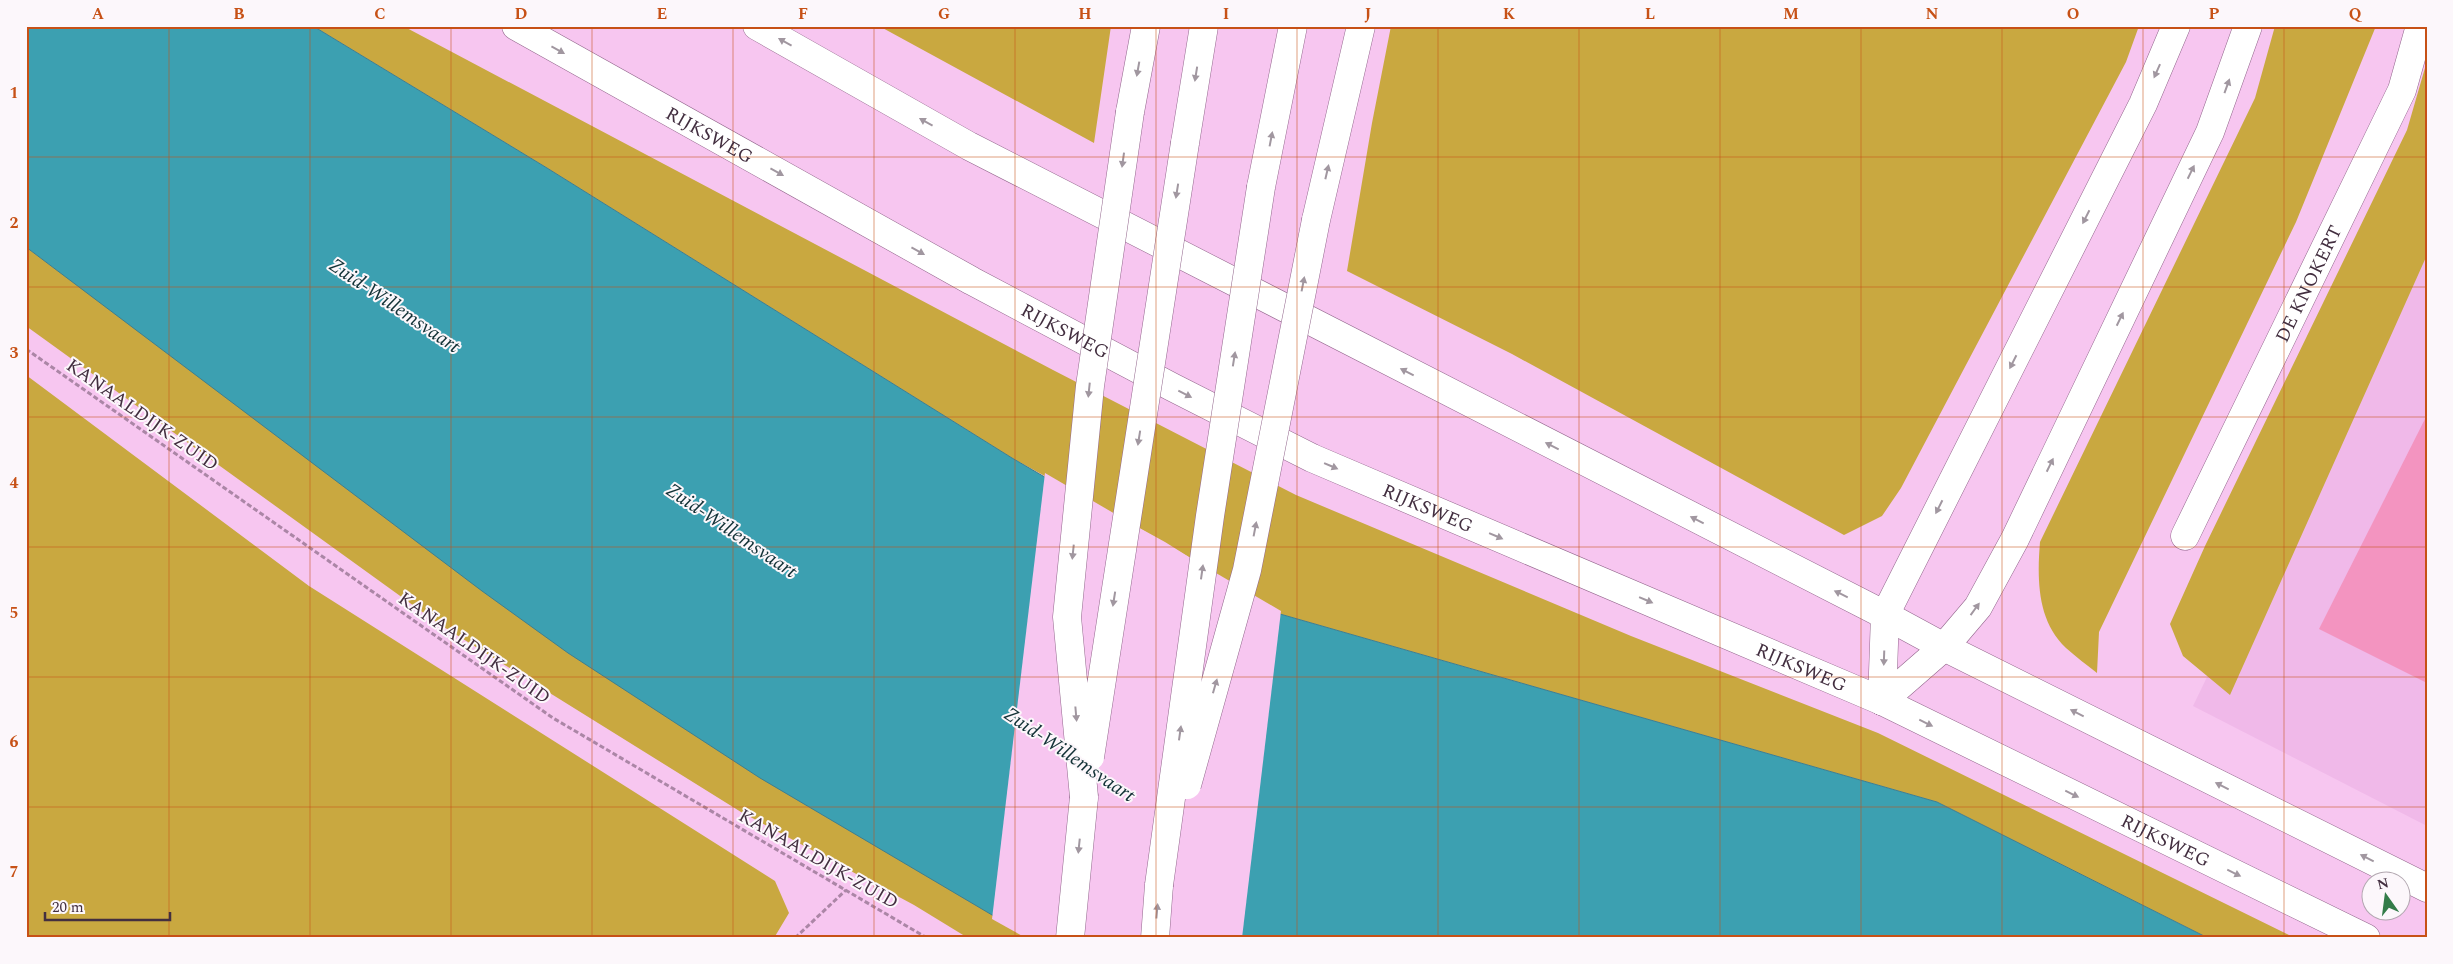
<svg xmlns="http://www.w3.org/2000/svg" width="2453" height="964" viewBox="0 0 2453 964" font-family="Spectral,serif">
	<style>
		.built { fill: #f0b9e9 }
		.green { fill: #c9a840 }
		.water { fill: #3ca0b1; stroke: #3e7e8f }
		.pier { fill: #f7c6f0 }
		.building { fill: #f394c0 }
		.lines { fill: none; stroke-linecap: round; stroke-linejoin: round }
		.street-casing { stroke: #93678d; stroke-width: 29 }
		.primary-casing { stroke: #93678d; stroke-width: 29 }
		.highway-casing { stroke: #93678d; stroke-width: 29 }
		.path { stroke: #ab86a6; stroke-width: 3; stroke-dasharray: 5 2.5; stroke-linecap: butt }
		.street { stroke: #fff; stroke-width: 28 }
		.primary { stroke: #fff; stroke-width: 28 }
		.highway { stroke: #fff; stroke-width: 28 }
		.highway-bridge-casing { stroke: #93678d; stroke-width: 29; stroke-linecap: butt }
		.highway-bridge { stroke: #fff; stroke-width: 28 }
		.oneway { fill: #a197a0 }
		.grid { fill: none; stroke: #c75116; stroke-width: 1; stroke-opacity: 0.55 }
		.labels { text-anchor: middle; stroke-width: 4; stroke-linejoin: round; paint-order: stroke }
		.street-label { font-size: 19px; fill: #432f40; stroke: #fcf7fb }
		.water-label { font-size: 20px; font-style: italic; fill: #133237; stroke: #fcf7fb }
		.neatline { fill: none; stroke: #c75116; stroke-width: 2 }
		.grid-label { font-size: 16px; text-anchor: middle; font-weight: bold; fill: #c75116 }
	</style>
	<rect width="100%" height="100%" fill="#f7c6f0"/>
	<path class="built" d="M2427 222V826L2193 706Z"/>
	<path class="green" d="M313 26H403L1053 370 1296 495 1631 636 1878 733 2295 938H2208L1937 802 1280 614 1165 542 1012 458 547 168Z
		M879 26H1111L1094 143Z
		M1391 26H2139L2126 62 1901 488 1882 516 1844 535 1512 354 1347 271 1372 123Z
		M2275 26H2376L2296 222 2099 632 2097 673C2087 665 2076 657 2066 648 2037 621 2037 579 2040 542L2255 98Z
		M2427 61V255L2230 695 2183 656 2170 624 2205 546 2407 130Z
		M26 247 156 343 1031 938H968L914 905 741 812 439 624 26 326Z
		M26 375 309 586 775 881 789 913 774 938H26Z"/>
	<path class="water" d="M26 26H313L547 168 1012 458 1280 614 1937 802 2208 938H1031L760 778 568 653 482 591 26 247Z"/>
	<path class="pier" d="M1045 473 1281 611 1242 938H1026L992 919Z"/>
	<path class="building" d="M2427 415V683L2319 629Z"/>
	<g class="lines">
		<defs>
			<g id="street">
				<path id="s1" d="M2185 536 2402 90 2420 26"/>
			</g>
			<g id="primary">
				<path d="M1885 615 1944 647 2427 888"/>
				<path id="s2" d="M1882 701 2366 938"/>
			</g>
			<g id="highway">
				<path id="s3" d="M516 26 972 281 1172 387 1312 458 1882 701"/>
				<path d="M757 26 969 146 1885 615"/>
				<path d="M1130 112 1146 26"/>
				<path d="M1185 143 1204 26"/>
				<path d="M1261 187 1293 26"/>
				<path d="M1316 220 1361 26"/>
				<path d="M1882 701 1944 647 1978 607 2015 539 2210 132 2248 26"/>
				<path d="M1882 701 1885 615 2143 104 2176 26"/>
				<path d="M1070 938 1084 797"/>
				<path d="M1155 938 1159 885"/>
			</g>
		</defs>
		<use href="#street" class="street-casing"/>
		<use href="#primary" class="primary-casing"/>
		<use href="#highway" class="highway-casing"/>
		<path class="path" d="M26 349 553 718 927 938
			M795 938 846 890"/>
		<use href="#street" class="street"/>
		<use href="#primary" class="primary"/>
		<use href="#highway" class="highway"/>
		<defs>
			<path id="highway-bridge" d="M1090 757 1185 143
				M1187 785 1247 570 1316 220
				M1084 797 1067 617 1090 386 1130 112
				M1159 885 1210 516 1261 187"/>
		</defs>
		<use href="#highway-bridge" class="highway-bridge-casing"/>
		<use href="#highway-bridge" class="highway-bridge"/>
	</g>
	<defs><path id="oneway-solid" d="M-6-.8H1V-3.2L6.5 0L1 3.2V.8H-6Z" transform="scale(1.25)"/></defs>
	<g class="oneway">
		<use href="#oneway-solid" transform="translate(785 42) rotate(-151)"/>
		<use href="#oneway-solid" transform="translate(558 50) rotate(29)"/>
		<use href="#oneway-solid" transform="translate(1138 69) rotate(100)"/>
		<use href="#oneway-solid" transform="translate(2157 71) rotate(114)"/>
		<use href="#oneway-solid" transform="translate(1196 74) rotate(99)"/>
		<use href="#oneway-solid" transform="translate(2227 86) rotate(-70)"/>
		<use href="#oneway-solid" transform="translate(926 122) rotate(-151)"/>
		<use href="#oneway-solid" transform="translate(1271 139) rotate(-79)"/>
		<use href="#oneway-solid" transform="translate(1123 160) rotate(98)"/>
		<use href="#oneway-solid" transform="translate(777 172) rotate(29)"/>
		<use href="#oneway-solid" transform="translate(1327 172) rotate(-77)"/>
		<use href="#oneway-solid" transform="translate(2191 172) rotate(-64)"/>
		<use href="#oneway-solid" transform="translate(1177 191) rotate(99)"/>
		<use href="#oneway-solid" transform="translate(2086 217) rotate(117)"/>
		<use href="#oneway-solid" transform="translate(918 251) rotate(29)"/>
		<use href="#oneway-solid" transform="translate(1303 284) rotate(-79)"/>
		<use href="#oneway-solid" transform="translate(2120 319) rotate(-64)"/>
		<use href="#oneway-solid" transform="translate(1234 359) rotate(-81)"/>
		<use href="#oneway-solid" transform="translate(2013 362) rotate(117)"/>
		<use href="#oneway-solid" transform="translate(1407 372) rotate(-153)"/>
		<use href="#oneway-solid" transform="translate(1089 390) rotate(96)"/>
		<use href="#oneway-solid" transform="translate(1185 394) rotate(27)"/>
		<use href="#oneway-solid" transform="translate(1139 438) rotate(99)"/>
		<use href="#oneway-solid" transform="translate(1552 446) rotate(-153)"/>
		<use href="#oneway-solid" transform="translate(2050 465) rotate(-64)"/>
		<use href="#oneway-solid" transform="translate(1331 466) rotate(23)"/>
		<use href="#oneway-solid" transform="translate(1939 507) rotate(117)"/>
		<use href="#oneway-solid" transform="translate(1697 520) rotate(-153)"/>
		<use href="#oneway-solid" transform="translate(1255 529) rotate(-79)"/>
		<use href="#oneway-solid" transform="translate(1496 536) rotate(23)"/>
		<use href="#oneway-solid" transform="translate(1073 552) rotate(96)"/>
		<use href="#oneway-solid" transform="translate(1202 572) rotate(-82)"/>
		<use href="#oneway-solid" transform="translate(1841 594) rotate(-154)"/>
		<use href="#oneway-solid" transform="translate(1114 599) rotate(99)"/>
		<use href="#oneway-solid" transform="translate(1646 600) rotate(23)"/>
		<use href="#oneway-solid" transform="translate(1975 609) rotate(-54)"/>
		<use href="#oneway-solid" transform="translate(1884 658) rotate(92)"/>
		<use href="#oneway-solid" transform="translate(1215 686) rotate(-74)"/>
		<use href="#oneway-solid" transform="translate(2077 713) rotate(-153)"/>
		<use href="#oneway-solid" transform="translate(1076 714) rotate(85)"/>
		<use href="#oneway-solid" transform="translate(1926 723) rotate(26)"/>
		<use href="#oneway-solid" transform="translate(1180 733) rotate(-82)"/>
		<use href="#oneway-solid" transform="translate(2222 786) rotate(-153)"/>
		<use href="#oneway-solid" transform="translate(2072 794) rotate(26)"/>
		<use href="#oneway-solid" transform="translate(1079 846) rotate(96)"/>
		<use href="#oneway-solid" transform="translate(2367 858) rotate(-153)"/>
		<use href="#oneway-solid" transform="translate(2234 873) rotate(26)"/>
		<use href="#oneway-solid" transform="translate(1157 911) rotate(-85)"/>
	</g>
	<path class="grid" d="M169 26V938M310 26V938M451 26V938M592 26V938M733 26V938M874 26V938M1015 26V938M1156 26V938M1297 26V938M1438 26V938M1579 26V938M1720 26V938M1861 26V938M2002 26V938M2143 26V938M2284 26V938M26 157H2427M26 287H2427M26 417H2427M26 547H2427M26 677H2427M26 807H2427"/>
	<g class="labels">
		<g class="street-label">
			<text dy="7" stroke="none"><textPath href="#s3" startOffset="222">RIJKSWEG</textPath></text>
			<text dy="7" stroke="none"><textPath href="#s1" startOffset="281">DE KNOKERT</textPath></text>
			<text dy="7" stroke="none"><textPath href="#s3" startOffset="628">RIJKSWEG</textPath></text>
			<text transform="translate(143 414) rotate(35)" y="7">KANAALDIJK-ZUID</text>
			<text dy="7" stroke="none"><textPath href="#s3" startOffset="1032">RIJKSWEG</textPath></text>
			<text transform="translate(475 647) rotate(35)" y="7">KANAALDIJK-ZUID</text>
			<text dy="7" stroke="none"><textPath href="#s3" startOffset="1438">RIJKSWEG</textPath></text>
			<text dy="7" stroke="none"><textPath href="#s2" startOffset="316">RIJKSWEG</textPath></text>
			<text transform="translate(819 858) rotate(30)" y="7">KANAALDIJK-ZUID</text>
		</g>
		<g class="water-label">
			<text transform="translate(395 305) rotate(34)" y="7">Zuid-Willemsvaart</text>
			<text transform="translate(732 530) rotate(34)" y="7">Zuid-Willemsvaart</text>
			<text transform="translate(1070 754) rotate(34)" y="7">Zuid-Willemsvaart</text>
		</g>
	</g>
	<rect width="2453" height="964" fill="none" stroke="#fcf7fb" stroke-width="55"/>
	<g transform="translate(2386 896) rotate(346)"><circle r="24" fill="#fcf7fb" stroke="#b2a7b0"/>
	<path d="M0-4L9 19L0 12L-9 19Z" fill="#337c49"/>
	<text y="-8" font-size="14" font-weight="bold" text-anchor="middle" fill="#432f40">N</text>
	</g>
	<path d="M45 912v8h125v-8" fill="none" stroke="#432f40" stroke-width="2.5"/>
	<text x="52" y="912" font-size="15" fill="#432f40" stroke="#fcf7fb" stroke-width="4" paint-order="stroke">20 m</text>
	<rect x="28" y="28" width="2398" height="908" class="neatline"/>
	<g class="grid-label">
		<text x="98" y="19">A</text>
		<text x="239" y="19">B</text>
		<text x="380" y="19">C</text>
		<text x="521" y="19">D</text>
		<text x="662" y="19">E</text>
		<text x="803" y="19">F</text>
		<text x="944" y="19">G</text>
		<text x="1085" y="19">H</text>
		<text x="1226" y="19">I</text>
		<text x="1368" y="19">J</text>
		<text x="1509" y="19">K</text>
		<text x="1650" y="19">L</text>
		<text x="1791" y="19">M</text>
		<text x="1932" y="19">N</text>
		<text x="2073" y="19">O</text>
		<text x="2214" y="19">P</text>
		<text x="2355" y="19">Q</text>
		<text x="14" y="98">1</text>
		<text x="14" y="228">2</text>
		<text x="14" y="358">3</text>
		<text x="14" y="488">4</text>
		<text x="14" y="618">5</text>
		<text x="14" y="747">6</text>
		<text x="14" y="877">7</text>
	</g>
</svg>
